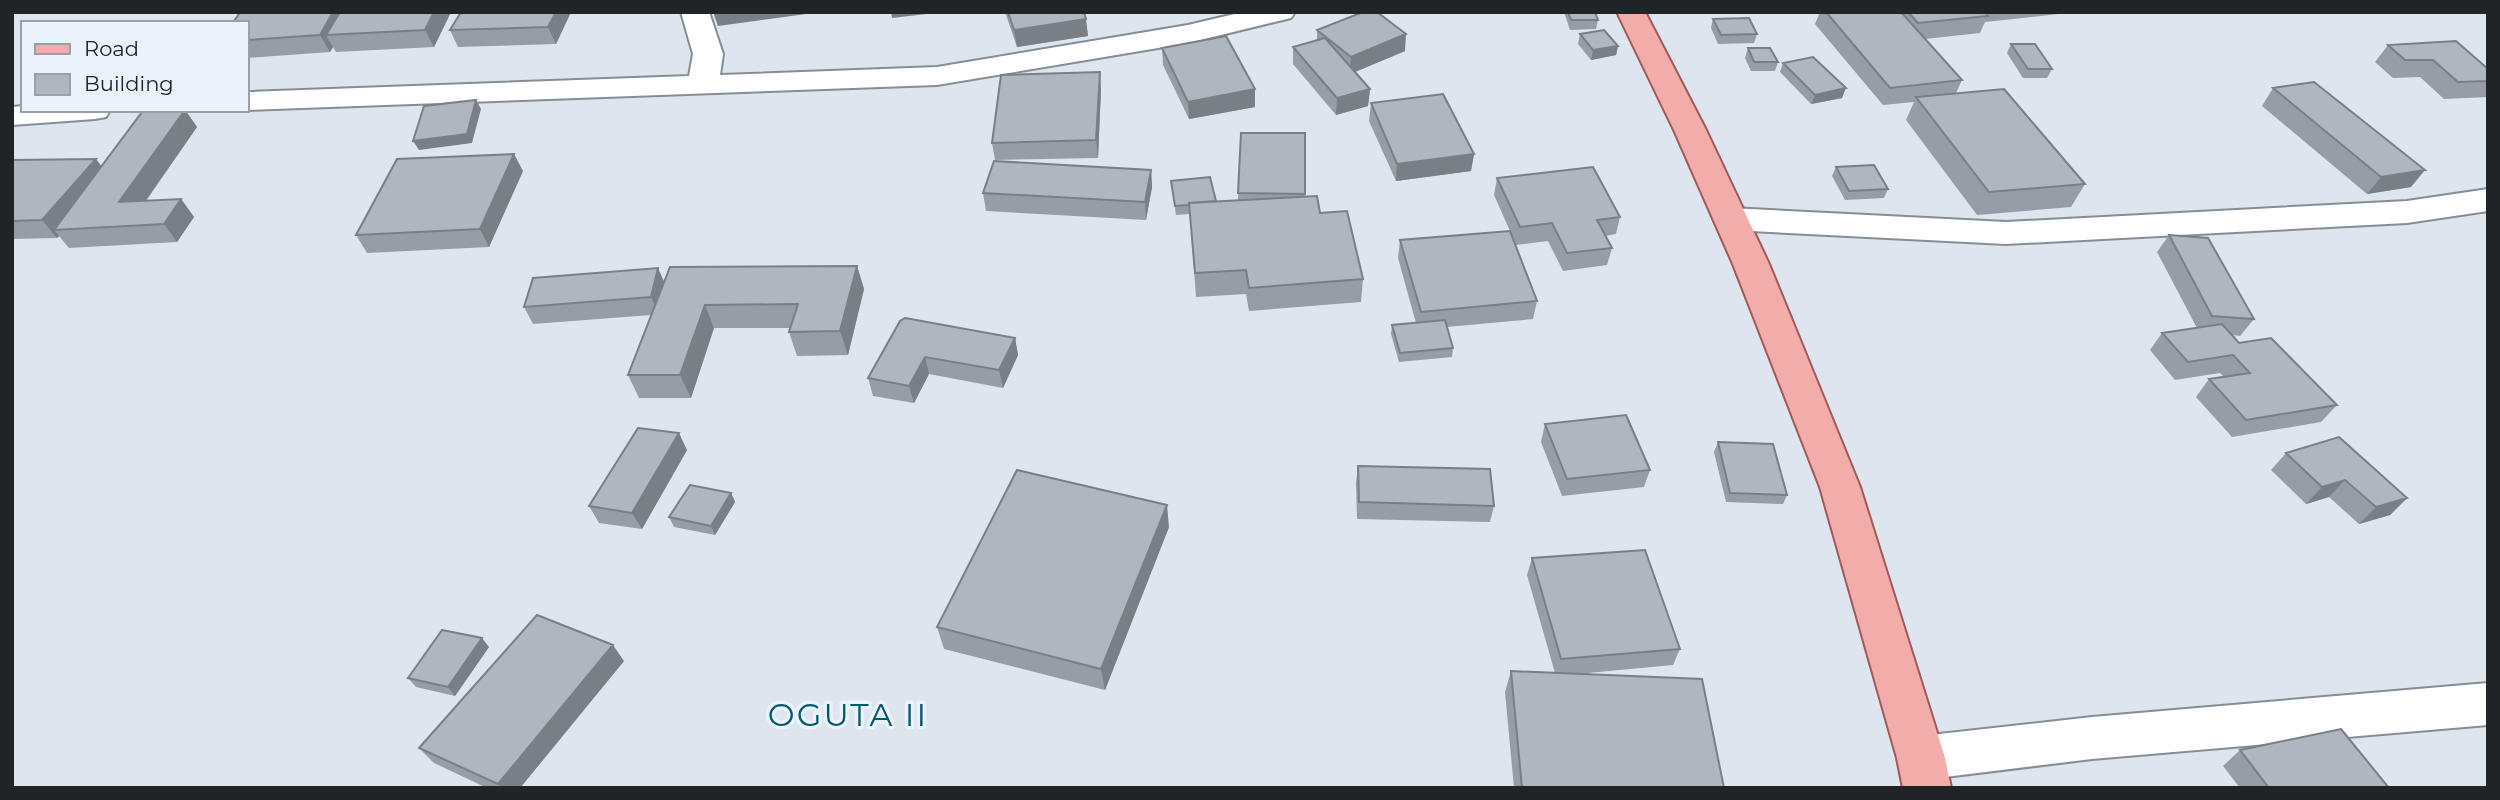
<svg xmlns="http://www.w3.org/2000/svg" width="2500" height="800" viewBox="0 0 2500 800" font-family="Montserrat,sans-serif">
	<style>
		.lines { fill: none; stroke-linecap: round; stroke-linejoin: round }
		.minor-casing { stroke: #858d96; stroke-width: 4 }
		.major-casing { stroke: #a35958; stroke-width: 4 }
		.minor { fill: #fff; fill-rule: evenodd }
		.major { fill: #f2acaa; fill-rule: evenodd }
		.wall { fill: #969da5 }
		.shaded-wall { fill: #7a7f86 }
		.building { fill: #aeb6c0; stroke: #7a7f86; stroke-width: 2 }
		.labels { text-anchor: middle; stroke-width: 7; stroke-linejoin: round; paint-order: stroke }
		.near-quarter-label { font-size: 32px; letter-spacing: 2px; fill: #00596f; stroke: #eaf2fc }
	</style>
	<rect width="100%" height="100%" fill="#dde5ef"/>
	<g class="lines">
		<defs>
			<path id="minor" d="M681 12H709L723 54 720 75 937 67 1188 25 1243 12H1295L1291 18 1188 43 937 85 247 110V92L689 76 693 54Z
				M23 106V110H110L106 117 95 119 12 125V107Z
				M2488 189V211L2407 223 2006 244 1731 230 1719 227 1714 219 1719 211 1731 208 2006 222 2407 201Z
				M2488 683V725L2092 759 1921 780 1904 773 1897 758 1904 743 1921 736 2092 717Z"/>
			<path id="major" d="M1617 12H1645L1706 130 1769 264 1860 487 1945 758 1951 788H1903L1897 758 1820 487 1733 264 1674 130Z"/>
		</defs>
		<use href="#minor" class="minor-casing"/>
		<use href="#major" class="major-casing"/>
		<use href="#minor" class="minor"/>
		<use href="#major" class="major"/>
	</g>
	<path class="wall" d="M240 12H451L434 47 336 52 333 47 330 52 247 58V23Z
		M461 12H571L556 44 458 47 450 30Z
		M1005 12H1084L1088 36 1017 47Z
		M1564 12H1595L1598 20 1596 29 1570 30Z
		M1820 12H2077L1985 22 1980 33 1925 39 1962 80 1956 93 2085 184 2071 207 1977 215 1906 120 1914 102 1883 105 1815 24Z
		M1713 19 1757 34 1754 43 1718 44 1711 28Z
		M1317 30 1405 51 1355 72 1370 89 1368 106 1336 115 1293 64V47L1317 40Z
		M1580 34 1618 46 1616 55 1591 60 1578 44Z
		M2011 44 2052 69 2047 78H2023L2007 53Z
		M2388 45 2488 69V97L2444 99 2420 77 2393 78 2375 62Z
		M1162 48 1255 107 1189 119 1163 65Z
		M1748 48 1778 62 1775 71H1751L1745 58Z
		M1783 63 1842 98 1811 104 1780 72Z
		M2273 88 2411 187 2367 194 2262 106Z
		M1101 89 1098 158 995 160 992 143Z
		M1371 103 1474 154 1471 171 1396 181 1369 121Z
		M185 110 197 127 146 201 181 199 194 217 177 242 69 248 59 236 57 238 12 239V160L102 166Z
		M1241 133H1305V196L1320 213 1363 279 1361 302 1249 311 1246 294 1196 297 1190 214 1176 215 1171 181 1216 201 1238 200Z
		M1836 167 1888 189 1884 198 1845 200 1832 176Z
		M1151 170 1152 187 1146 220 986 211 983 193Z
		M523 171 489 247 367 253 356 235Z
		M1497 178 1620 217 1616 234 1605 236 1612 248 1607 265 1563 271 1548 241 1516 245 1513 238 1537 301 1533 319 1447 327 1453 348 1452 357 1399 362 1391 334 1392 325 1416 323 1398 258 1400 240 1510 231 1494 195Z
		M2169 235 2254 319 2240 336 2233 335 2239 343 2337 405 2321 422 2232 437 2196 397 2209 379 2224 377 2220 373 2175 380 2150 350 2162 333 2197 328 2157 252Z
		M857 266 864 289 848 355 797 356 789 332 790 328H714L691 398H639L628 375 651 315 533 324 524 307 664 282Z
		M900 321 1015 338 1018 355 1003 388 929 374 914 403 873 396 868 378Z
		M1545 424 1650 470 1644 487 1562 496 1541 442Z
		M1718 442 1787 495 1783 504 1726 502 1714 452Z
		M687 450 642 529 599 523 589 506Z
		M2286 453 2407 498 2390 515 2359 524 2329 497 2306 504 2271 470Z
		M1358 466 1494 506 1490 522 1357 519 1356 483Z
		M731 493 735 502 715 535 674 527 669 517Z
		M1169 527 1105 690 944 649 937 627Z
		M1532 558 1680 649 1673 665 1577 674 1724 788H1514L1505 692 1511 671 1555 673 1527 575Z
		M489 647 455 696 416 687 408 678Z
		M624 661 520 788H487L434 763 419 748Z
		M2240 750 2389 788H2240L2223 766Z"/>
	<path class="shaded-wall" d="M333 12H352L326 35 333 47 330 52 320 35Z
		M434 12H451L434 47 425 30Z
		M556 12H571L556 44 548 27Z
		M713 12H821L718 26Z
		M891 12H935V13L892 18Z
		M1086 19 1088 36 1017 47 1014 30Z
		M1406 34 1405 51 1350 74 1351 57Z
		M1618 46 1616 55 1591 60 1593 50Z
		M1100 72 1101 89 1098 158 1096 140Z
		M1846 88 1842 98 1811 104 1815 95Z
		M1255 89V107L1189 119 1188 102Z
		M1370 89 1368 106 1336 115 1337 98Z
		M476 100 481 109 472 143 419 150 413 141Z
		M185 110 197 127 132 220 119 202Z
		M514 154 523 171 489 247 480 229Z
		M1474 154 1471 171 1396 181 1397 164Z
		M96 159 110 177 54 230 59 236 57 238 42 220Z
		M1151 170 1152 187 1146 220 1145 202Z
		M2425 170 2411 187 2367 194 2381 177Z
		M181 199 194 217 177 242 164 224Z
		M857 266 864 289 848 355 840 331Z
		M658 268 666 286 659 314 651 297Z
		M705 305 714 328 691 398 680 375Z
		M1015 338 1018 355 1003 388 999 370Z
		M925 357 929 374 914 403 909 386Z
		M679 433 687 450 642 529 632 513Z
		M2345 480 2329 497 2306 504 2322 487Z
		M731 493 735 502 715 535 711 526Z
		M2407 498 2390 515 2359 524 2376 507Z
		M1167 505 1169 527 1105 690 1101 669Z
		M482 638 489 647 455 696 448 687Z
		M613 645 624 661 520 788H502L498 784Z"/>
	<path class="building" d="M240 12H333L320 35 247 40V23H233Z
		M340 12H434L425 30 326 35Z
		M461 12H556L548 27 450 30Z
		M1008 12H1084L1086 19 1014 30Z
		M1363 12H1377L1406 34 1351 57 1317 30Z
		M1568 12H1595L1598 20H1571Z
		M1826 12H1901L1962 80 1890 88Z
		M1908 12H1985L1988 16 1918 23Z
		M1749 18 1757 34 1721 35 1713 19Z
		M1604 30 1618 46 1593 50 1580 34Z
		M1226 36 1255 89 1188 102 1162 48Z
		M1325 38 1370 89 1337 98 1293 47Z
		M2456 41 2488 69V81L2458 82 2433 60H2405L2388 45Z
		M2011 44H2035L2052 69H2028Z
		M1748 48H1770L1778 62H1754Z
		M1813 57 1846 88 1815 95 1783 63Z
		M1100 72 1096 140 992 143 1001 75Z
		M2314 82 2425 170 2381 177 2273 88Z
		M2004 89 2085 184 1989 192 1916 97Z
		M1443 94 1474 154 1397 164 1371 103Z
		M476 100 467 134 413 141 424 106Z
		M185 110 119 202 181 199 164 224 54 230 142 112Z
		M1241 133H1305V194L1238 193Z
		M514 154 480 229 356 235 397 159Z
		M96 159 42 220 12 221V160Z
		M994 161 1151 170 1145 202 983 193Z
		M1874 165 1888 189 1849 191 1836 167Z
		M1593 167 1620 217 1597 220 1612 248 1567 253 1552 223 1520 227 1497 178Z
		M1210 177 1216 201 1189 203V205L1175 206 1171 181Z
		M1317 196 1320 213 1347 211 1363 279 1249 288 1246 270 1195 273 1189 203Z
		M1510 231 1537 301 1421 312 1400 240Z
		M2169 235 2208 238 2254 319 2212 316Z
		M857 266 840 331 789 332 798 304 705 305 680 375H628L670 267Z
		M658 268 651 297 524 307 533 278Z
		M905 318 1015 338 999 370 925 357 909 386 868 378 900 321Z
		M1445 320 1453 348 1400 353 1392 325Z
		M2222 324 2239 343 2271 338 2337 405 2246 420 2209 379 2250 373 2233 355 2188 362 2162 333Z
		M1626 415 1650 470 1567 479 1545 424Z
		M638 428 679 433 632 513 589 506Z
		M2339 437 2407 498 2376 507 2345 480 2322 487 2286 453Z
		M1718 442 1773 444 1787 495 1730 493Z
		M1358 466 1490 469 1494 506 1359 502Z
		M1017 470 1167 505 1101 669 937 627Z
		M690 485 731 493 711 526 669 517Z
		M1645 550 1680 649 1561 659 1532 558Z
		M537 615 613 645 498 784 419 748Z
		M442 630 482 638 448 687 408 678Z
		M1511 671 1702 679 1724 788H1522Z
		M2341 729 2389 788H2269L2240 750Z"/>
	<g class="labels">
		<g class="near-quarter-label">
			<text x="848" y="726">OGUTA II</text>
		</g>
	</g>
	<rect width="2500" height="800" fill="none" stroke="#202427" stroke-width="28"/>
	<rect x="21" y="21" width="228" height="91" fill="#eaf2fc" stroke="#99a0a7" stroke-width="2"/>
	<rect x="35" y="44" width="35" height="10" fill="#f2acaa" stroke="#99a0a7" stroke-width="2"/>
	<text x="84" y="56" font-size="21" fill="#202427">Road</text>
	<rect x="35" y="74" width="35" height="21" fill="#aeb6c0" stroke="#99a0a7" stroke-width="2"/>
	<text x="84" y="91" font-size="21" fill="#202427">Building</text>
</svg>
